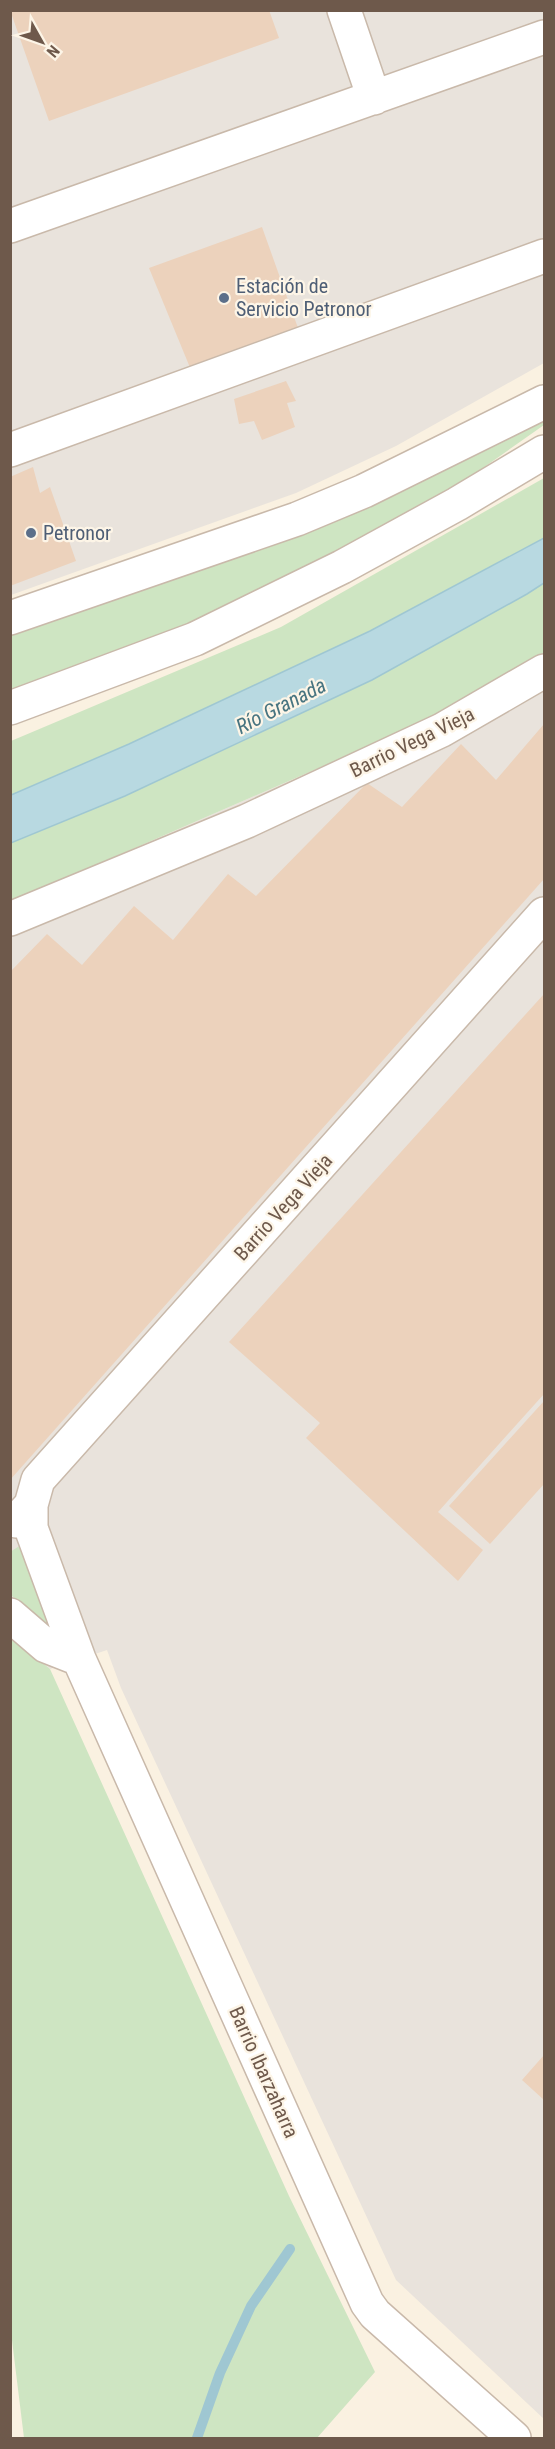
<svg xmlns="http://www.w3.org/2000/svg" width="555" height="2449" viewBox="0 0 555 2449" font-family="'Roboto Condensed',sans-serif">
	<style>
		.industrial { fill: #e9e3dc }
		.green { fill: #cee5c2 }
		.water { fill: #b8d9e1; stroke: #9fc7d2; stroke-width: 1.5 }
		.lines { fill: none; stroke-linecap: round; stroke-linejoin: round }
		.stream { stroke: #9fc7d2; stroke-width: 10 }
		.building { fill: #ecd2bc }
		.minor-casing { stroke: #c9b9aa; stroke-width: 36 }
		.minor { stroke: #fff; stroke-width: 33 }
		.service-dot { fill: #5c6f8a; stroke: #fdf5e7; stroke-width: 2 }
		.labels { text-anchor: middle; stroke-width: 4.5; stroke-linejoin: round; paint-order: stroke }
		.service-label { font-size: 20px; fill: #4e5e75; stroke: #fdf5e7; text-anchor: start }
		.street-label { font-size: 20px; fill: #6e594b; stroke: #fdf5e7 }
		.water-label { font-size: 21px; font-style: italic; fill: #477480; stroke: #fdf5e7 }
	</style>
	<rect width="100%" height="100%" fill="#faf1e1"/>
	<path class="industrial" d="M10 11H544V363L396 446 296 493 11 595Z
		M544 657V2419L396 2280 121 1688 107 1650 50 1669 11 1635V902L344 757Z"/>
	<path class="green" d="M544 411V425L342 567 11 708 10 618Z
		M544 478V657L497 686 344 757 11 902V741L281 627Z
		M21 1545 50 1629 11 1595 10 1552Z
		M10 1635 50 1669 289 2196 375 2372 317 2438H24L10 2324Z"/>
	<path class="water" d="M544 538V583L527 594 372 680 125 796 11 843V795L129 744 370 631Z"/>
	<g class="lines">
		<path class="stream" d="M197 2438 220 2373 251 2306 290 2249"/>
	</g>
	<path class="building" d="M10 10H269L279 38 49 121Z
		M262 227 298 328 191 370 149 268Z
		M286 381 296 401 287 403 295 427 262 440 254 421 239 424 234 399Z
		M33 467 40 493 50 487 76 561 10 586V477Z
		M544 724V879L10 1480V972L47 934 82 965 134 906 173 940 228 874 256 896 367 783 402 807 461 744 496 780Z
		M544 994V1394L438 1512 483 1550 458 1581 306 1438 320 1423 229 1342Z
		M544 1401V1484L490 1544 449 1506Z
		M544 2055V2100L522 2080Z"/>
	<g class="lines">
		<defs>
			<path id="minor" d="M344 10 374 98
				M10 226 544 37
				M10 450 544 256
				M10 618 297 519 364 491 544 402
				M10 708 195 639 342 567 457 504 544 452
				M10 919 247 821 442 730 544 671
				M31 1505V1528L79 1659 367 2303 375 2314 514 2438
				M16 1521 31 1505 38 1480 544 914
				M10 1615 46 1646 79 1659"/>
		</defs>
		<use href="#minor" class="minor-casing"/>
		<use href="#minor" class="minor"/>
	</g>
	<g class="service-dot">
		<circle cx="224" cy="298" r="6"/>
		<circle cx="31" cy="533" r="6"/>
	</g>
	<g class="labels">
		<g class="service-label">
			<text x="236" y="293">Estación de<tspan x="236" dy="23">Servicio Petronor</tspan></text>
			<text x="43" y="540">Petronor</text>
		</g>
		<g class="street-label">
			<text transform="translate(412 742) rotate(-26)" y="7">Barrio Vega Vieja</text>
			<text transform="translate(283 1207) rotate(-48)" y="7">Barrio Vega Vieja</text>
			<text transform="translate(264 2072) rotate(66)" y="7">Barrio Ibarzaharra</text>
		</g>
		<g class="water-label">
			<text transform="translate(281 706) rotate(-27)" y="7">Río Granada</text>
		</g>
	</g>
	<rect width="555" height="2449" fill="none" stroke="#6e594b" stroke-width="24"/>
	<g transform="translate(42 42) rotate(130)" stroke="#fdf5e7" stroke-width="4.5" paint-order="stroke">
	<path d="M0-4.5L10 22L0 15L-10 22Z" fill="#6e594b"/>
	<text y="-9" font-size="16" font-weight="bold" text-anchor="middle" fill="#6e594b">N</text>
	</g>
</svg>
